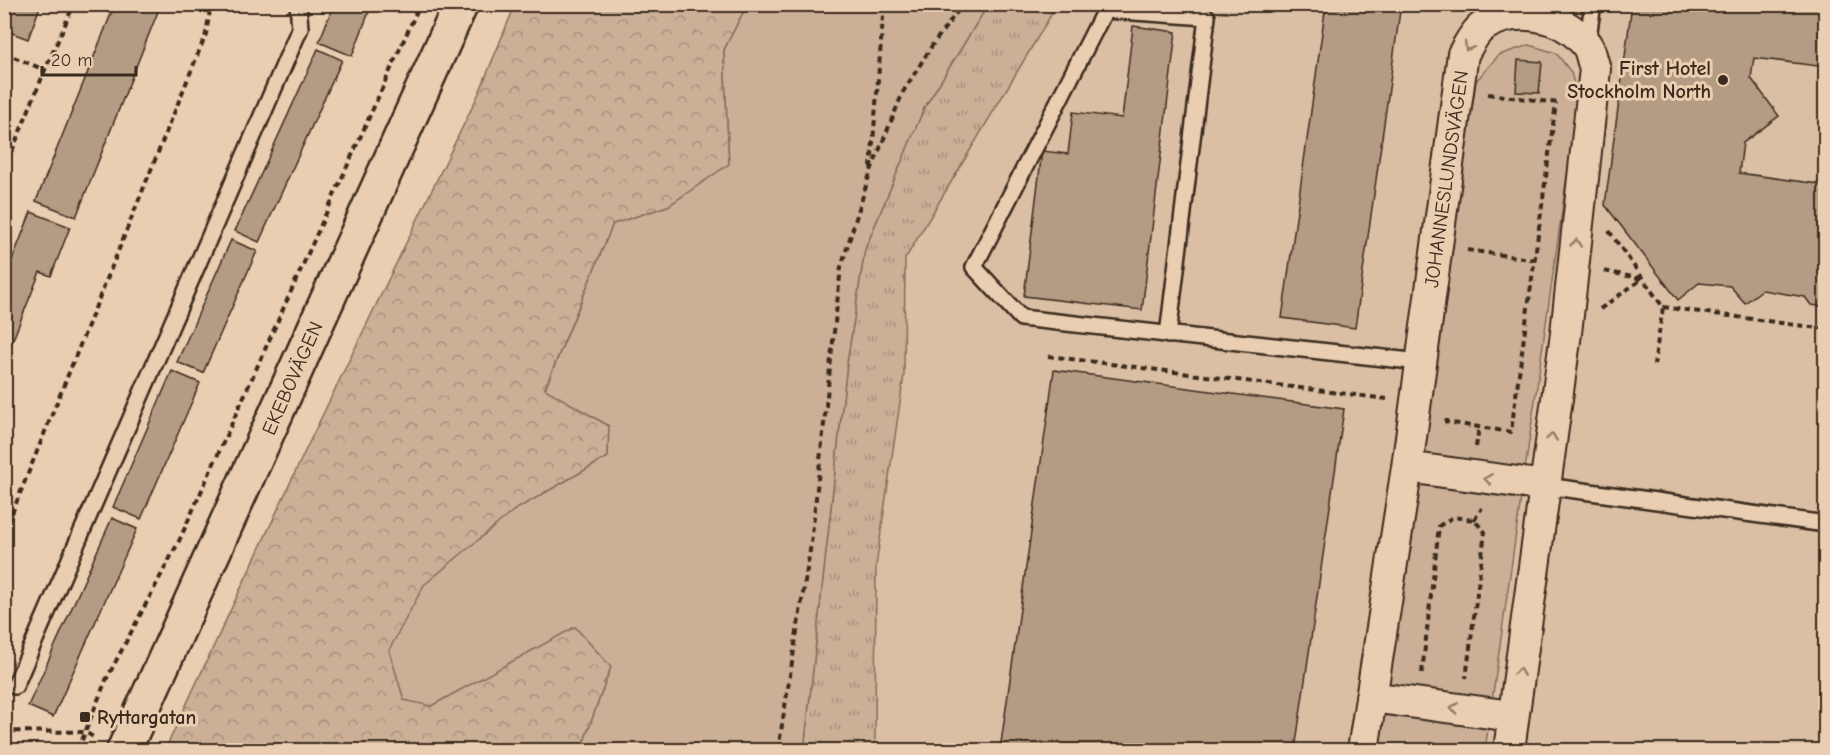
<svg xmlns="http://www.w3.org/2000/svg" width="1830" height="755" viewBox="0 0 1830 755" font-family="'Comic Neue',sans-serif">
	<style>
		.built { fill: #dabfa4 }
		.grass { fill: url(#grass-tufts); stroke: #836d5a; stroke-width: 1.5 }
		.forest { fill: url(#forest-crowns); stroke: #836d5a; stroke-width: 1.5 }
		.park { fill: #cbb097; stroke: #836d5a; stroke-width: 1.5 }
		.building { fill: #b49b84; stroke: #3b2a1e; stroke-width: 1.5 }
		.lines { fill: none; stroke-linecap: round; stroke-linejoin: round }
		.lane-casing { stroke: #3b2a1e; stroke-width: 20 }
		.street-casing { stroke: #3b2a1e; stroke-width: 34 }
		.secondary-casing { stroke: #3b2a1e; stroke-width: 38 }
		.path { stroke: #3b2a1e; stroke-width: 4; stroke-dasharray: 6 4.5; stroke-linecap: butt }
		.lane { stroke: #eaceb1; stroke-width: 15 }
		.street { stroke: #eaceb1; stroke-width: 30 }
		.secondary { stroke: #eaceb1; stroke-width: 33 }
		.oneway { stroke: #927c68 }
		.poi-dot { fill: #3b2a1e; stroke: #eaceb1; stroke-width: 2 }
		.labels { text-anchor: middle; stroke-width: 6; stroke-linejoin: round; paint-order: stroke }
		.poi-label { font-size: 20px; font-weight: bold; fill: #3b2a1e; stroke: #eaceb1; text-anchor: end }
		.street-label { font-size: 20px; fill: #3b2a1e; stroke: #eaceb1 }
	</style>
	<defs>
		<pattern id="grass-tufts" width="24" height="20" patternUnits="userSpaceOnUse" patternTransform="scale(1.5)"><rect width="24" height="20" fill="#cbb097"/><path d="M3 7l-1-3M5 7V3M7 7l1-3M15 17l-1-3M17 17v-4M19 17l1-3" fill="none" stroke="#a68f7b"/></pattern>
		<pattern id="forest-crowns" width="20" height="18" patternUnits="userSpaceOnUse" patternTransform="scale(1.5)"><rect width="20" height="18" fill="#cbb097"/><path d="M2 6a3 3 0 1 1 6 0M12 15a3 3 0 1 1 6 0" fill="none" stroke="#a68f7b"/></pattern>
	</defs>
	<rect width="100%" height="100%" fill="#eaceb1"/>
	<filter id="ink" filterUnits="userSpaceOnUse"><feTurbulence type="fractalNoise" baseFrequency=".0167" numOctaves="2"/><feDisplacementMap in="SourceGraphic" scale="12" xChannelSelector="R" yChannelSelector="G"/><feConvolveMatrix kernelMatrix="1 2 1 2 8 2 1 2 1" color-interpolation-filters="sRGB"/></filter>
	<g filter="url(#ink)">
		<path class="built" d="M1057 5H1825V750H875L876 566 904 375 905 259Z"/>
		<path class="grass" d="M988 5H1057L905 259 904 375 876 566 875 750H804L847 363 865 249 924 108Z"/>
		<path class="forest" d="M515 5H747L724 50 729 165 668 206 613 224 545 388 609 426 608 457 513 511 431 706 575 626 611 667 581 750H165L307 447 479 93Z"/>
		<path class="park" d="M747 5H988L924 108 865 249 847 363 804 750H581L611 667 575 627 431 706 404 700 389 650 424 585 513 511 608 457 609 426 545 389 613 224 668 206 729 164 724 50Z
			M1529 45 1556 53 1571 72 1578 99 1485 750H1379L1476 81 1499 55Z"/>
		<path class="building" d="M4 4H41L28 39 4 30Z
			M115 4H161L76 217 36 201Z
			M334 4H372L352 56 319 42Z
			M1326 4H1401L1355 328 1282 318Z
			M1632 4H1826V67L1754 58 1751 78 1779 116 1743 143 1739 173 1826 185V307L1811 305 1805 297 1762 290 1745 303 1730 286 1699 283 1678 300 1605 205Z
			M1133 26 1176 32 1142 310 1024 296 1042 151 1068 154 1073 112 1122 118Z
			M318 49 342 60 259 242 235 231Z
			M1518 60 1542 62 1539 93 1516 92Z
			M31 212 70 227 51 276 40 272 4 362V257L12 260Z
			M231 240 257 251 203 373 177 362Z
			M1054 370 1344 409 1295 750H1000Z
			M172 371 200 383 141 519 113 507Z
			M112 518 137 529 53 717 28 706Z"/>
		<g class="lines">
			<defs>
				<path id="lane" d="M1587 44 1593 4
					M1168 335 1207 17 1105 10 974 267 1021 318 1420 362
					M1546 486 1826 524
					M15 686 300 28 298 4"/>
				<path id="street" d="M1407 467 1546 486
					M1371 697 1512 716
					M1363 750 1407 467 1463 54C1468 46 1474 33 1482 27 1513 5 1562 14 1585 43 1591 49 1592 61 1595 69L1566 333 1509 750"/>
				<path id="secondary" d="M124 750 461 4"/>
			</defs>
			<use href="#lane" class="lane-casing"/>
			<use href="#street" class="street-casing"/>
			<use href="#secondary" class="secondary-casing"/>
			<path class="path" d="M4 53 45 70
				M1488 94 1558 103
				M871 168 884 4
				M4 171 45 70 74 4
				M1609 231 1663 307 1654 365
				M1467 250 1537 260
				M1663 307 1826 329
				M1600 309 1642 279 1604 271
				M1048 356 1387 399
				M1446 419V422L1511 432 1556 103
				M1476 447 1479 427
				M1474 520 1482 508
				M4 533 206 34 211 4
				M1422 673 1439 526 1453 517 1474 520 1485 532 1466 678
				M4 731 85 732 95 738
				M5 731V750
				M78 750 106 680 179 541 420 4
				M778 750 811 544 841 267 870 173 903 92 933 44 963 4"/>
			<use href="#lane" class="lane"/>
			<use href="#street" class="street"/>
			<use href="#secondary" class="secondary"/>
		</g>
		<defs><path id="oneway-chevron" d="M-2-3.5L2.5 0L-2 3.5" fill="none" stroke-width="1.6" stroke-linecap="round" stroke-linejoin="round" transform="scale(1.5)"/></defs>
		<g class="oneway">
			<use href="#oneway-chevron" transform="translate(1468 47) rotate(122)"/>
			<use href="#oneway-chevron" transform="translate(1576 243) rotate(-84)"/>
			<use href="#oneway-chevron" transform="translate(1552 437) rotate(-82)"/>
			<use href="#oneway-chevron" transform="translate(1488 479) rotate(-172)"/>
			<use href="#oneway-chevron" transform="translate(1519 672) rotate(-82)"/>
			<use href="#oneway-chevron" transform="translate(1454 708) rotate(-172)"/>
		</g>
	</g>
	<g class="poi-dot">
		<circle cx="1723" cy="80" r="6"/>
		<rect x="79" y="711" width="12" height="12" rx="3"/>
	</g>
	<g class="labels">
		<g class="poi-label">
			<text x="1711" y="75">First Hotel<tspan x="1711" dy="23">Stockholm North</tspan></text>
			<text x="97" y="724" text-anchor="start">Ryttargatan</text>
		</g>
		<g class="street-label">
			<text transform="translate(1446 179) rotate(-82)" y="7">JOHANNESLUNDSVÄGEN</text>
			<text transform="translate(292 378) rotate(-66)" y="7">EKEBOVÄGEN</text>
		</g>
	</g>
	<rect width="1830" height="755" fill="none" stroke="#eaceb1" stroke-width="24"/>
	<rect x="12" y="12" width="1806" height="731" fill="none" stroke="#3b2a1e" stroke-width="2" filter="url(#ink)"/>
	<path d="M42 66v9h94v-9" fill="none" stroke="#3b2a1e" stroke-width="3"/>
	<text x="51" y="66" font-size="18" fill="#3b2a1e" stroke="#eaceb1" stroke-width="4.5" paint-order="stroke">20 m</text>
</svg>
